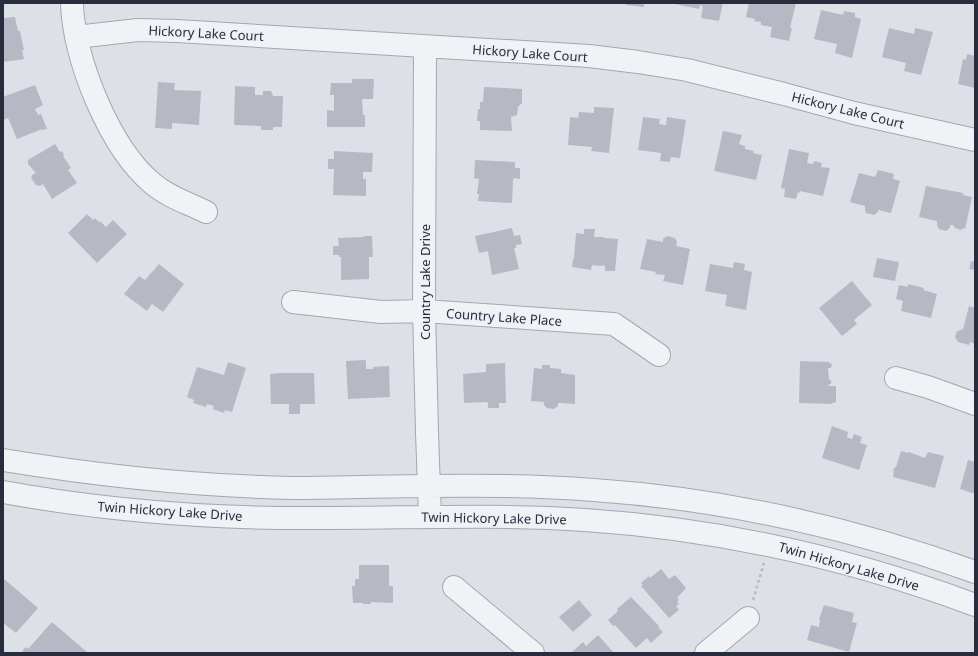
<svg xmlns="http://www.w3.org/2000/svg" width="978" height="656" viewBox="0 0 978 656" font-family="'Noto Sans',sans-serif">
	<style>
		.building { fill: #b6b9c3 }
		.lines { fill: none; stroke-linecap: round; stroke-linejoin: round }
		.minor-casing { stroke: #a4a7b1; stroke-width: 24 }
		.path { stroke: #b9bbc1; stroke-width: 2.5; stroke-dasharray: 3 3; stroke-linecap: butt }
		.minor { stroke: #f1f2f5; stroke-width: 22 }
		.labels { text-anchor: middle; stroke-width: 3; stroke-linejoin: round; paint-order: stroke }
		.street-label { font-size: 13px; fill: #282d3d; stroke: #edf0f5 }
	</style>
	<rect width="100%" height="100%" fill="#dee0e7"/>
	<path class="building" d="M626 3H644V7L626 5Z
		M675 3H723L719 21 701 18 703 6 700 5 699 9 675 4Z
		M749 3H796L790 28H792L789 41 770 37 772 27 761 25V22L754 21 755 19 746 17Z
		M821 10 843 15 844 11 855 13V17L861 19 852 58 835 53 837 44 814 39Z
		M15 17 18 31H20L24 50H22L24 59 3 62V18Z
		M889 28 914 34 915 28 933 32 921 75 904 71 906 63 882 57Z
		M967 54 975 56V88L958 84 963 59 966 60Z
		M352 79H374L373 99H362L363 115H365V127H327V110L334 111V95H330L331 83H352Z
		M158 82 175 83 174 90 201 91 199 125 172 123V129L155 128Z
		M35 85 43 105 35 109 38 115 41 114 47 129 42 130V129L17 139 8 118 3 120V97Z
		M235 86 255 87V95H263V91H271L273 96H283L282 127H273V130H261V126L234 125Z
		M484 87 522 89V103L518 107 517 115 511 117 512 131 480 130V121H477L478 109H480V102H483Z
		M594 107 614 108 609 153 591 151 592 147 568 145 570 117 578 118 579 112 594 113Z
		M643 117 660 119 659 124 666 125 667 117 686 120 680 158 671 157 670 162 660 161 661 153 638 150Z
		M723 131 742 135 739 144 745 146V149L754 151 753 153 762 155 756 180 714 171Z
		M55 144 60 152 62 151 64 155 63 156 71 168 68 170 77 183 52 199 43 184 40 186 36 185 31 178 32 175 36 173 28 164V160Z
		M789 149 809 153 807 163 813 164 814 161 822 163 821 167 830 168 823 196 800 191V193L798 192 796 199 784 197 785 189 781 188Z
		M334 151 373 153 372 172H363V179H366V196L333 195 334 169H328V159H334Z
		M475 160 515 162V168H520V179L514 178 513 180 512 203 478 201 479 194H477L479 179 474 178Z
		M878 170 894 174 893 179 900 181 891 213 878 210V212L874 215 866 213 865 209V206L850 202 859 173 875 177Z
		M926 186 963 193V195L972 197 965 229 963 228 961 230 955 228 953 225H950V228L946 231 939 229 937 225V221L919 217Z
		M87 214 93 220 95 218 99 222 100 221 106 227 113 220 127 234 97 263 68 233Z
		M512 228 514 236 520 235 522 244 516 245V248H514L519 269 492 275 488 251 479 253 475 236Z
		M584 229H595L594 237H604V238L618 239 615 271H605V266L602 265V266L592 265 591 270 572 267 573 259H574L576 233 584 234Z
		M364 236H372L373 257H369V279L341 280V257H339V255H333V246H339L338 238 364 237Z
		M667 236 675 238 677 242 676 246 690 249 683 285 663 281 665 275 655 274 656 272 640 269 647 239 663 242V239Z
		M877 258 899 262 895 281 873 277Z
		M971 261 975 262V270L969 269Z
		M734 262 745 264 744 270 752 272 746 310 725 306 727 295 705 291 710 264 733 268Z
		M159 264 184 284 163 312 152 304 147 311 124 294 139 276 145 280Z
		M852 281 872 305 854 320 857 324 842 336 819 308Z
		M908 284 924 288 923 290 937 294 931 318 901 311 903 301 896 299 899 285 908 287Z
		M969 306 975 308V344L970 342 969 345 958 342 955 337 957 331 963 329Z
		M366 360V369H373V367L389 366 390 397 348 399 346 361Z
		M800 361 829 362V363L832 364 831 368H828L829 380H831V384L828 385V386H836V402L832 403V404L799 403Z
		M228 362 246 368 232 412 225 410 224 413 213 409 214 406 207 404 206 407 193 403 194 400 187 397 197 367 224 375Z
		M505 363 506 403H499V408H488V403H487V402L464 403 463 374 486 372V364Z
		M542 365H550V368L561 369V373L575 375V404L558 403V406L554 409 547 408 544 405V402L531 401 534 368 542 369Z
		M281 373H314L315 404H300V414H289V404H271L270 374Z
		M832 426 848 432 847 437 852 439 854 434 862 437 860 443 867 445 859 470 822 458Z
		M901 451 908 453 909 452 925 458 928 452 944 456 935 488 893 477 894 468 896 467Z
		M968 460 975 462V494L960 489Z
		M359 565H389V586H393V603L371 602V604H363V603H353L352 586H355V579H359Z
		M661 569 669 579 675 575 686 588 677 598 679 600 677 602 679 604 676 606 679 610 669 618 641 586 643 585 641 583 649 576 650 578Z
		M3 578 38 608 16 633 3 623Z
		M631 597 659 626 658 627 663 632 651 643 647 638 636 648 615 625 613 626 608 620 618 611 617 609Z
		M579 600 592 615 573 632 559 617Z
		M824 605 854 613 852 622 857 623 849 652 807 640 811 625 819 627 820 620H819Z
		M52 622 88 653H24L22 651 26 647 28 649Z
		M598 635 614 653 572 652 583 642 586 646Z"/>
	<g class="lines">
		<defs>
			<path id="minor" d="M72 3C73 58 110 148 152 183 168 197 188 203 206 212
				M76 37 138 30 177 31 589 56 638 62 687 70 784 94 854 113 975 140
				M425 47 424 311 427 432 430 517
				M293 302 381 312 424 311 614 324 659 355
				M896 378 928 387 975 404
				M3 460C101 476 194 486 293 488 337 488 382 486 426 486 482 485 539 486 594 490 725 499 852 528 975 572
				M3 492C108 511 216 519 323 518 410 518 498 514 585 520 719 529 849 558 975 605
				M454 587 533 653
				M706 653 748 618"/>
		</defs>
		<use href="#minor" class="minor-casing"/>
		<path class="path" d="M753 600 764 563"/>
		<use href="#minor" class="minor"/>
	</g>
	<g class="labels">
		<g class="street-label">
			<text transform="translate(206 33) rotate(3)" y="5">Hickory Lake Court</text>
			<text transform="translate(530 53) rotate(4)" y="5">Hickory Lake Court</text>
			<text transform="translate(848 110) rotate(14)" y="5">Hickory Lake Court</text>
			<text transform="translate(425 282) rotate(-90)" y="5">Country Lake Drive</text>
			<text transform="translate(504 317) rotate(4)" y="5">Country Lake Place</text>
			<text transform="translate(170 511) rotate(4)" y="5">Twin Hickory Lake Drive</text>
			<text transform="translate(494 518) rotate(1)" y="5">Twin Hickory Lake Drive</text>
			<text transform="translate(849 566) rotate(16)" y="5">Twin Hickory Lake Drive</text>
		</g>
	</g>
	<rect width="978" height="656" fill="none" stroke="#282d3d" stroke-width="8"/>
</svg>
